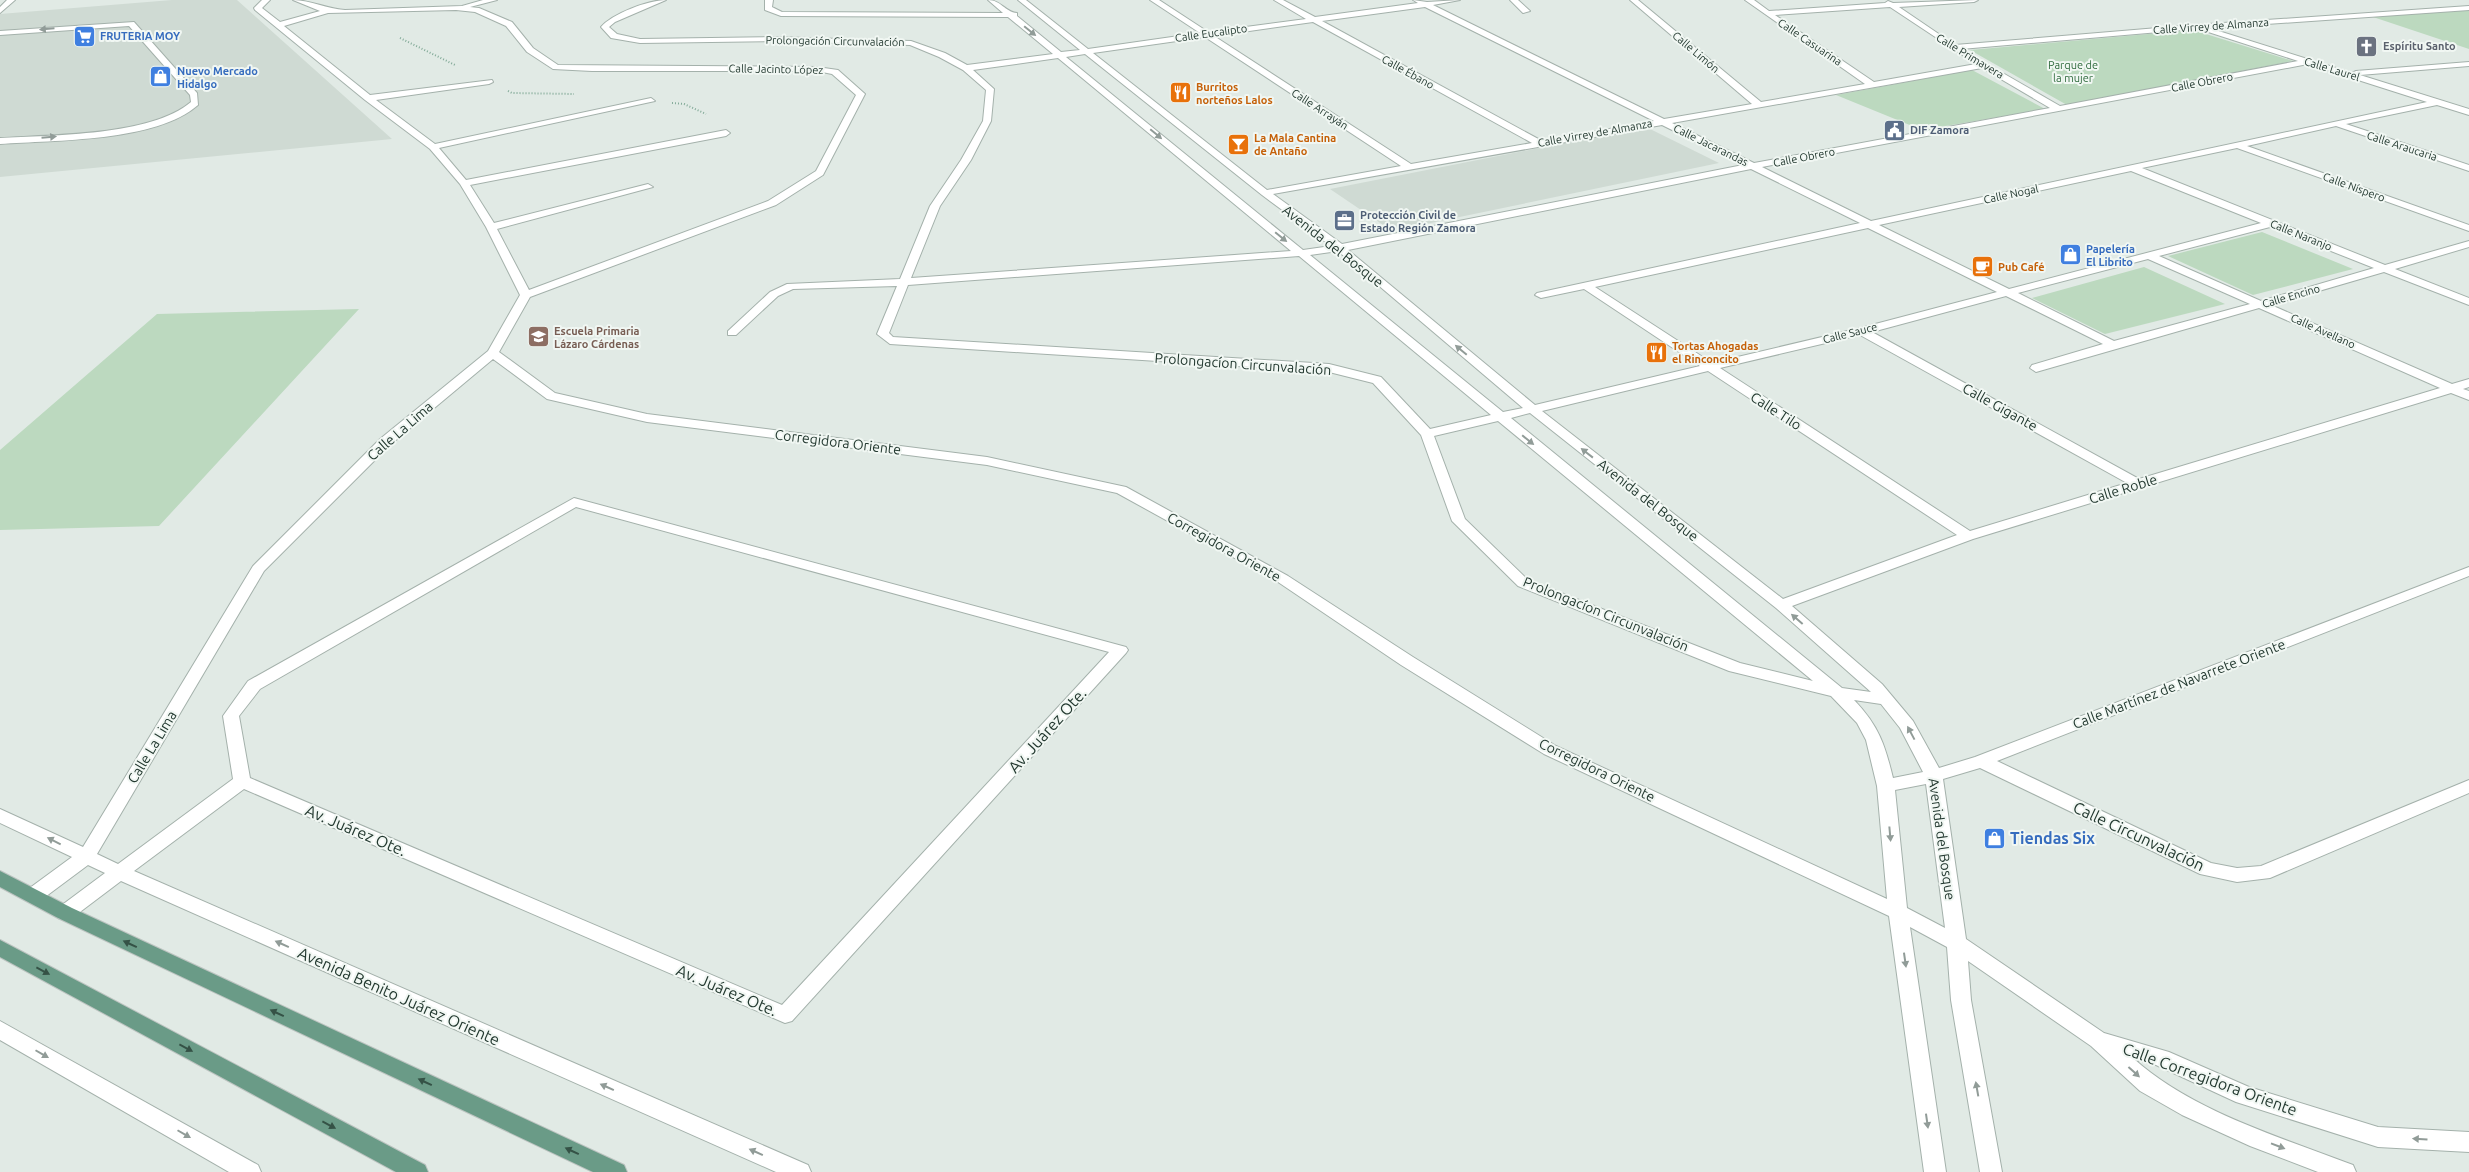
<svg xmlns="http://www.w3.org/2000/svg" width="2469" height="1172" viewBox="0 0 2469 1172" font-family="Ubuntu,sans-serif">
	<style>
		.built { fill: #cfdad3 }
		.green { fill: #bcd9bf }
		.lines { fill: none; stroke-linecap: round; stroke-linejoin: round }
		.minor-casing { stroke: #a4b1ab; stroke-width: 2 }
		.major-casing { stroke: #bdc4c1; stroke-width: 2 }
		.path { stroke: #84ab99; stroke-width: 2; stroke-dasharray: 1 2; stroke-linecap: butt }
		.minor { fill: #fff; fill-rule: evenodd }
		.major { fill: #6a9b87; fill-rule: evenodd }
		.oneway { fill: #919c98 }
		.oneway2 { fill: #355246 }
		.labels { text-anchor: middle; stroke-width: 4; stroke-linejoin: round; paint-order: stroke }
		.far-street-label { font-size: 11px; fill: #233930; stroke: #f1f7f3 }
		.far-shop-label { font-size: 11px; font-weight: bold; fill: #366cbe; stroke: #f1f7f3; text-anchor: start }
		.far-worship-label { font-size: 11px; font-weight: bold; fill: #5b616d; stroke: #f1f7f3; text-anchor: start }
		.far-park-label { font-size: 11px; fill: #316c3f; stroke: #f1f7f3 }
		.far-food-label { font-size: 11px; font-weight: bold; fill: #c56008; stroke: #f1f7f3; text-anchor: start }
		.far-service-label { font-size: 11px; font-weight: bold; fill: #4e5e75; stroke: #f1f7f3; text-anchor: start }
		.far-education-label { font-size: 11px; font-weight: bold; fill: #785e54; stroke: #f1f7f3; text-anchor: start }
		.street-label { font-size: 14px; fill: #233930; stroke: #f1f7f3 }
		.near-street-label { font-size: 16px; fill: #233930; stroke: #f1f7f3 }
		.near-shop-label { font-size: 16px; font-weight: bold; fill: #366cbe; stroke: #f1f7f3; text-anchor: start }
	</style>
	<rect width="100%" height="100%" fill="#e1eae5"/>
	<path class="built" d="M172 0H237L392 139 0 177V14Z
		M1646 127 1719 163 1392 231 1330 189Z"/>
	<path class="green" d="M2469 9V49L2367 15Z
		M2193 30 2293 61 2067 105 1970 50Z
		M1972 70 2045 109 1922 130 1836 95Z
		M2262 232 2353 269 2253 295 2168 256Z
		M2144 267 2225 304 2105 334 2032 298Z
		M359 309 159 526 0 530V450L157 314Z"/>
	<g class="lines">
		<defs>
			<path id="minor" d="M7 0H15L0 13V7Z
				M262 0H270L262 8 280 22 320 11 293 0C311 0 327 9 345 10L462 6 483 0H497L470 7 479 8 512 22 533 48 558 65 817 67 838 70 865 94 823 175 776 205 530 297 499 352 555 393 647 414 987 457 1126 487 1288 576 1413 657 1556 746 1887 899 1877 786 1866 740 1857 723 1831 696 1729 671 1518 586 1452 521 1421 435 1373 383 1329 372 890 344 877 334 897 286 793 289 778 296 736 335H728V331L770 292 787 284 900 279 930 206 961 160 983 121 986 90 963 70 939 57 910 45 773 41 640 43 611 38 601 27C612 14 648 0 666 0L615 22 609 27 617 34 640 39 773 37 911 41 945 53 967 65 1053 54 1008 17 781 16 765 10V0H773L772 7 782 12 1003 13 988 0C1001 0 1005 12 1017 13V16L1061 52 1080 50 1018 0H1026L1088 49 1200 33 1150 0H1159L1208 32 1306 19 1274 0H1283L1315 17 1418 3 1413 0 1427 2 1460 0 1433 5 1664 119 1752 104 1630 0H1638L1761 102 1865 84 1745 0H1754L1769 11 1885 3 1888 1 1893 3 1978 0 1974 2 1899 7 1955 45 2194 25 2469 6V10L2209 28 2352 73 2356 71 2469 62V66L2360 75 2469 109V115L2437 105 2346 124 2469 165V171L2336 126 2247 146 2469 225V231L2237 148 2142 168 2385 265 2469 241V247L2395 269 2469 298V305L2384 272 2271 305 2452 384 2469 379V387L2463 389 2469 391V400L2451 393 1973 539 1792 606 1882 684 1913 721 1939 768 1975 757 2469 567V576L1997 761 2211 863 2237 868 2261 866 2469 780V793L2270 878 2237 882 2200 874 1980 768 1943 779 1966 939 2104 1033 2169 1052 2249 1087 2378 1127 2469 1132V1152L2378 1147 2236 1102 2156 1065 2134 1059C2192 1111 2280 1137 2353 1165L2356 1172H2318L2250 1146 2182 1115 2140 1091 2091 1046 1968 961 1971 1000 2002 1172H1980L1951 1000 1947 947 1910 927 1946 1172H1924L1889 916 1544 754 1401 665 1278 582 1117 493 987 465 647 422 547 399 493 359 390 445 264 571 97 854 118 864 233 779 223 716 248 681 574 498 1126 647 1128 650 1126 653 792 1021 785 1023 244 789 134 871 808 1165 811 1172H776L121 881 72 918 65 920 58 918 55 913 58 908 105 873 88 865 41 900 34 902 27 900 24 895 27 890 72 857 0 823V809L83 847 253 566 380 439 488 351 520 295 486 227 460 184 430 149 365 100 255 10 254 8ZM1425 7 1654 121 1542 141 1322 21ZM1890 7 1976 64 1874 82 1775 15ZM456 10 475 12 506 26 527 52 553 69 592 71H817L832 74 856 95 816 171 768 201 529 290 497 229 653 187 648 184 494 223 470 185 726 136 730 133 726 130 466 180 439 148 655 101 651 98 435 144 376 100 489 84 493 82 492 80 370 95 284 26 328 13ZM1313 22 1532 143 1411 164 1214 36ZM2194 29H2199L2298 61 2060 106 1961 49ZM1205 37 1401 166 1267 190 1093 53ZM1085 54 1262 195 1331 246 1303 250 1066 57ZM1058 58 1291 251 911 278 940 206 971 160 991 121 994 89 973 70ZM2308 64 2427 102 1871 221 1762 167ZM1982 68 2050 108 1754 163 1672 123ZM1662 125 1743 165 1342 244 1273 194ZM1751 169 1860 223 1537 293 1535 295 1541 298 1584 289 1700 366 1535 405 1348 250ZM2131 171 2261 223 2009 289 1879 225ZM2270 227 2374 268 2261 301 2159 256ZM1868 228 1997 292 1860 328 1712 363 1595 287ZM1338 251 1523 408 1503 412 1310 255ZM1299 256 1491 415 1430 429 1381 377 1329 364 893 337 889 333 908 285ZM2148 259 2250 304 2114 341 2018 293ZM2006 296 2103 344 2032 365 2030 368 2036 372 2259 308 2440 388 2139 479 1872 332ZM1860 335 2127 483 1970 531 1720 368ZM1708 371 1957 535 1783 599 1542 411ZM1530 413 1776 608 1871 692 1842 688 1511 418ZM1498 421 1813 681 1740 663 1528 580 1465 519 1434 436ZM576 507 1109 652 782 1005 250 778 239 716 260 689ZM1854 700 1881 704 1900 728 1923 772 1893 778C1885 745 1879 726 1854 700ZM1926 784 1945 928 1907 908 1895 790Z
				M1510 0H1518L1530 11 1523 13Z
				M134 22 197 93 198 105C156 142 55 140 0 144V138C52 135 151 136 191 102L190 95 129 26 0 35V31Z
				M0 1021 258 1165 261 1172H229L0 1040Z"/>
			<path id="major" d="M0 871 72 908 624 1165 627 1172H593L58 918 0 887Z
				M0 940 425 1165 428 1172H396L0 957Z"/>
		</defs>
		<use href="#minor" class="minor-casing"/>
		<use href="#major" class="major-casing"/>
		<path class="path" d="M400 38 455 65
			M508 91 512 93 574 94
			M672 103 684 104 706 114"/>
		<use href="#minor" class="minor"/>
		<use href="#major" class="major"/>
	</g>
	<defs><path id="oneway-solid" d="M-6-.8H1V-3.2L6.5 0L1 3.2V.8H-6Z" transform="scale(1.25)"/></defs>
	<g class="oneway">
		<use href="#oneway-solid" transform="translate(47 29) rotate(175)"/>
		<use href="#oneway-solid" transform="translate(1030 31) rotate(39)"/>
		<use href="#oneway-solid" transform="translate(1156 134) rotate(40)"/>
		<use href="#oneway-solid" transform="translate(49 137) rotate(-5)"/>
		<use href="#oneway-solid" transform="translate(1281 237) rotate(39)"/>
		<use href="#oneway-solid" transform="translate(1461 350) rotate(-140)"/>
		<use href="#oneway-solid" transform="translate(1528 440) rotate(39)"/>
		<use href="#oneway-solid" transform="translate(1587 453) rotate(-142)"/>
		<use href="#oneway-solid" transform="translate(1797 619) rotate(-139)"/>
		<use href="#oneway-solid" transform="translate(1911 733) rotate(-118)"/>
		<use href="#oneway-solid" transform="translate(1890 834) rotate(85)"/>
		<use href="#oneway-solid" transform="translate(54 841) rotate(-153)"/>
		<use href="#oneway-solid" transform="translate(282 944) rotate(-156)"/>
		<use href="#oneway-solid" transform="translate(1905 960) rotate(82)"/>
		<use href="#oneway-solid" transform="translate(42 1054) rotate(30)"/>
		<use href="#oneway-solid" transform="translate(2134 1072) rotate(42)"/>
		<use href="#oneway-solid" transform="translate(607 1087) rotate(-156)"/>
		<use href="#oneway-solid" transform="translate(1977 1089) rotate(-100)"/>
		<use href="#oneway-solid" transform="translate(1927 1121) rotate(82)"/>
		<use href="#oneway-solid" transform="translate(184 1134) rotate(30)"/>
		<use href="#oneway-solid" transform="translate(2420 1139) rotate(-177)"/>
		<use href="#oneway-solid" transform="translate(2278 1146) rotate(21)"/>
		<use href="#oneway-solid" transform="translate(756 1152) rotate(-156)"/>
	</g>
	<g class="oneway2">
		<use href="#oneway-solid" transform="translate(130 944) rotate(-155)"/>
		<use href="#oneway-solid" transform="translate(43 971) rotate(28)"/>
		<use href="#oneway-solid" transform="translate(277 1013) rotate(-155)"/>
		<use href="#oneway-solid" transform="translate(186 1048) rotate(28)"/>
		<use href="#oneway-solid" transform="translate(425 1082) rotate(-155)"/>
		<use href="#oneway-solid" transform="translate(329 1125) rotate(28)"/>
		<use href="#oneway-solid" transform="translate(572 1151) rotate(-155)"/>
	</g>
	<defs>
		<symbol id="supermarket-square" viewBox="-11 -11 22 22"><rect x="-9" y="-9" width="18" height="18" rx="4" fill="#3f7fe0" stroke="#f1f7f3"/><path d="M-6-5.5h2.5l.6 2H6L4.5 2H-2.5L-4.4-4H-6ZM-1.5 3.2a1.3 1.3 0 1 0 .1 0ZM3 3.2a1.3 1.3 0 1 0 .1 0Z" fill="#fff"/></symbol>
		<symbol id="church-square" viewBox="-11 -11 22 22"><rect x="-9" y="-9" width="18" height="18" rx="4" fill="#6b7280" stroke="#f1f7f3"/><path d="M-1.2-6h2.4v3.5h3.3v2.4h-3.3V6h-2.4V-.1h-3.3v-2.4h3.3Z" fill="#fff"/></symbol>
		<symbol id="shop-square" viewBox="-11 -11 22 22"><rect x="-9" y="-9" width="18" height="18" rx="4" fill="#3f7fe0" stroke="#f1f7f3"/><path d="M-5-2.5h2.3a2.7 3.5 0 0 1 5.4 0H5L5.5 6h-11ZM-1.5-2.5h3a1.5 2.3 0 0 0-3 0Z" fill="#fff"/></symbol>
		<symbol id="restaurant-square" viewBox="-11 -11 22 22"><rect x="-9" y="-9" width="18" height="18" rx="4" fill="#e8710a" stroke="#f1f7f3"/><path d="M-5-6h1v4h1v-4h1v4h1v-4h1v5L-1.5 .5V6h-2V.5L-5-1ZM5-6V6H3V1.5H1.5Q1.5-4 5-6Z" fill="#fff"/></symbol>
		<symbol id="civic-square" viewBox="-11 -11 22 22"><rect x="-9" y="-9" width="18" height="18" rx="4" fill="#5c6f8a" stroke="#f1f7f3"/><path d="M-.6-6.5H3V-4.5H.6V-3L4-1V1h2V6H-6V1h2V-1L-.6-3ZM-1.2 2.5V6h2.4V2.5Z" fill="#fff"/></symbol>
		<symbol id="bar-square" viewBox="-11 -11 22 22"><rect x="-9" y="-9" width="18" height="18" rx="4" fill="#e8710a" stroke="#f1f7f3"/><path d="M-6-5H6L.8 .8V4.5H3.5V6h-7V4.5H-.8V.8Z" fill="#fff"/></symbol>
		<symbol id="office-square" viewBox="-11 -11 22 22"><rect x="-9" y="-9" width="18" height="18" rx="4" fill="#5c6f8a" stroke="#f1f7f3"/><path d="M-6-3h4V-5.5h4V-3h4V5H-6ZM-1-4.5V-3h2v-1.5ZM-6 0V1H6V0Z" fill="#fff"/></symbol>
		<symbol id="cafe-square" viewBox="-11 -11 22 22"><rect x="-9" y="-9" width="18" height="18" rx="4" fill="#e8710a" stroke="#f1f7f3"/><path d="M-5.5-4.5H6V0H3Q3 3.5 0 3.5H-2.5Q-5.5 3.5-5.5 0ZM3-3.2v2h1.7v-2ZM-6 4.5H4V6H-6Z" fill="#fff"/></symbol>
		<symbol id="school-square" viewBox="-11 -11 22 22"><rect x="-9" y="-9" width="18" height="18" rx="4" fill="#8d6e63" stroke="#f1f7f3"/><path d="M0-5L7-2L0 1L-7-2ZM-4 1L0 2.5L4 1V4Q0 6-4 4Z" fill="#fff"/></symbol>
	</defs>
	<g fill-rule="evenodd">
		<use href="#supermarket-square" x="72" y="24" width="25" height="25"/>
		<use href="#church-square" x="2354" y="34" width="25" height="25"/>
		<use href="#shop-square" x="148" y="64" width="25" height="25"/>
		<use href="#restaurant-square" x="1168" y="80" width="25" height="25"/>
		<use href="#civic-square" x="1882" y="118" width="25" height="25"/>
		<use href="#bar-square" x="1226" y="132" width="25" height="25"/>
		<use href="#office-square" x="1332" y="208" width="25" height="25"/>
		<use href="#shop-square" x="2058" y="242" width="25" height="25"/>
		<use href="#cafe-square" x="1970" y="254" width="25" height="25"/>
		<use href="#school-square" x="526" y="324" width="25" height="25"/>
		<use href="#restaurant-square" x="1644" y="340" width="25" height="25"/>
		<use href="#shop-square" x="1982" y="826" width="25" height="25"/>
	</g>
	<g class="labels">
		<g class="far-street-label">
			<text transform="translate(2211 26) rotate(-4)" y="4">Calle Virrey de Almanza</text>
			<text transform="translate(1211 33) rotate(-8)" y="4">Calle Eucalipto</text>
			<text transform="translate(835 41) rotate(1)" y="4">Prolongación Circunvalación</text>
			<text transform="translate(1810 42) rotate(34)" y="4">Calle Casuarina</text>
			<text transform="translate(1696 52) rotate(40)" y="4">Calle Limón</text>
			<text transform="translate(1970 56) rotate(31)" y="4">Calle Primavera</text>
			<text transform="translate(776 69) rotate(1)" y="4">Calle Jacinto López</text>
			<text transform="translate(2332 69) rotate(17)" y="4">Calle Laurel</text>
			<text transform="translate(1408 72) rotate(29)" y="4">Calle Ébano</text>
			<text transform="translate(2202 82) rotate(-11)" y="4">Calle Obrero</text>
			<text transform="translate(1320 109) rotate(33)" y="4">Calle Arrayán</text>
			<text transform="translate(1595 133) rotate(-10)" y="4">Calle Virrey de Almanza</text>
			<text transform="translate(1711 145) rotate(26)" y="4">Calle Jacarandas</text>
			<text transform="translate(2402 146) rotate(18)" y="4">Calle Araucaria</text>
			<text transform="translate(1804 157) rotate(-11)" y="4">Calle Obrero</text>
			<text transform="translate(2354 187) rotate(20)" y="4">Calle Níspero</text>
			<text transform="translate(2011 194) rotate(-12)" y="4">Calle Nogal</text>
			<text transform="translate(2301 235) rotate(22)" y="4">Calle Naranjo</text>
			<text transform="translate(2291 296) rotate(-16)" y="4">Calle Encino</text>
			<text transform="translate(2323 331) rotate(24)" y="4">Calle Avellano</text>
			<text transform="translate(1850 333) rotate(-14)" y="4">Calle Sauce</text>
		</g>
		<g class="far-shop-label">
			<text x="100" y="40">FRUTERIA MOY</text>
			<text x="177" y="75">Nuevo Mercado<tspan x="177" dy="13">Hidalgo</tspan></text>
			<text x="2086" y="253">Papelería<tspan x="2086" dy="13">El Librito</tspan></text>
		</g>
		<g class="far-worship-label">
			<text x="2383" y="50">Espíritu Santo</text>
		</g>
		<g class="far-park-label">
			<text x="2073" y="69">Parque de<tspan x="2073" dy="13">la mujer</tspan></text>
		</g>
		<g class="far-food-label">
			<text x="1196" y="91">Burritos<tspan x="1196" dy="13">norteños Lalos</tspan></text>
			<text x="1254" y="142">La Mala Cantina<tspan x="1254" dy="13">de Antaño</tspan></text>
			<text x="1998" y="271">Pub Café</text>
			<text x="1672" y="350">Tortas Ahogadas<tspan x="1672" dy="13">el Rinconcito</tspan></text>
		</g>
		<g class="far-service-label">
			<text x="1910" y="134">DIF Zamora</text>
			<text x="1360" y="219">Protección Civil de<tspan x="1360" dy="13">Estado Región Zamora</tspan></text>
		</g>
		<g class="far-education-label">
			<text x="554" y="335">Escuela Primaria<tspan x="554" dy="13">Lázaro Cárdenas</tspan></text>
		</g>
		<g class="street-label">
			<text transform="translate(1333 246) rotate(38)" y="5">Avenida del Bosque</text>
			<text transform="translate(1243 364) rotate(4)" y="5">Prolongacíon Circunvalación</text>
			<text transform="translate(2000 407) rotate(29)" y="5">Calle Gigante</text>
			<text transform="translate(1776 411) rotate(33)" y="5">Calle Tilo</text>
			<text transform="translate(400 431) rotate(-41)" y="5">Calle La Lima</text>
			<text transform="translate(838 442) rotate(7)" y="5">Corregidora Oriente</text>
			<text transform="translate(2123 489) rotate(-17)" y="5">Calle Roble</text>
			<text transform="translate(1648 500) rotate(38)" y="5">Avenida del Bosque</text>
			<text transform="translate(1224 547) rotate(29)" y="5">Corregidora Oriente</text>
			<text transform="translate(1606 614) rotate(22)" y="5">Prolongacíon Circunvalación</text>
			<text transform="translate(2179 684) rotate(-21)" y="5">Calle Martínez de Navarrete Oriente</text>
			<text transform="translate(152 747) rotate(-59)" y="5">Calle La Lima</text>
			<text transform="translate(1597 770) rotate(26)" y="5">Corregidora Oriente</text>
			<text transform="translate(1942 839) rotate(82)" y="5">Avenida del Bosque</text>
		</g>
		<g class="near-street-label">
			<text transform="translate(1047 730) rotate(-48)" y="6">Av. Juárez Ote.</text>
			<text transform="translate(356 830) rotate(23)" y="6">Av. Juárez Ote.</text>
			<text transform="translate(2139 836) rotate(25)" y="6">Calle Circunvalación</text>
			<text transform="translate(727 990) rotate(23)" y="6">Av. Juárez Ote.</text>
			<text transform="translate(399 996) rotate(24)" y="6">Avenida Benito Juárez Oriente</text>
			<text transform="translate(2210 1079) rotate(20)" y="6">Calle Corregidora Oriente</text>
		</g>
		<g class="near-shop-label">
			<text x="2010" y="844">Tiendas Six</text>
		</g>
	</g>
</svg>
